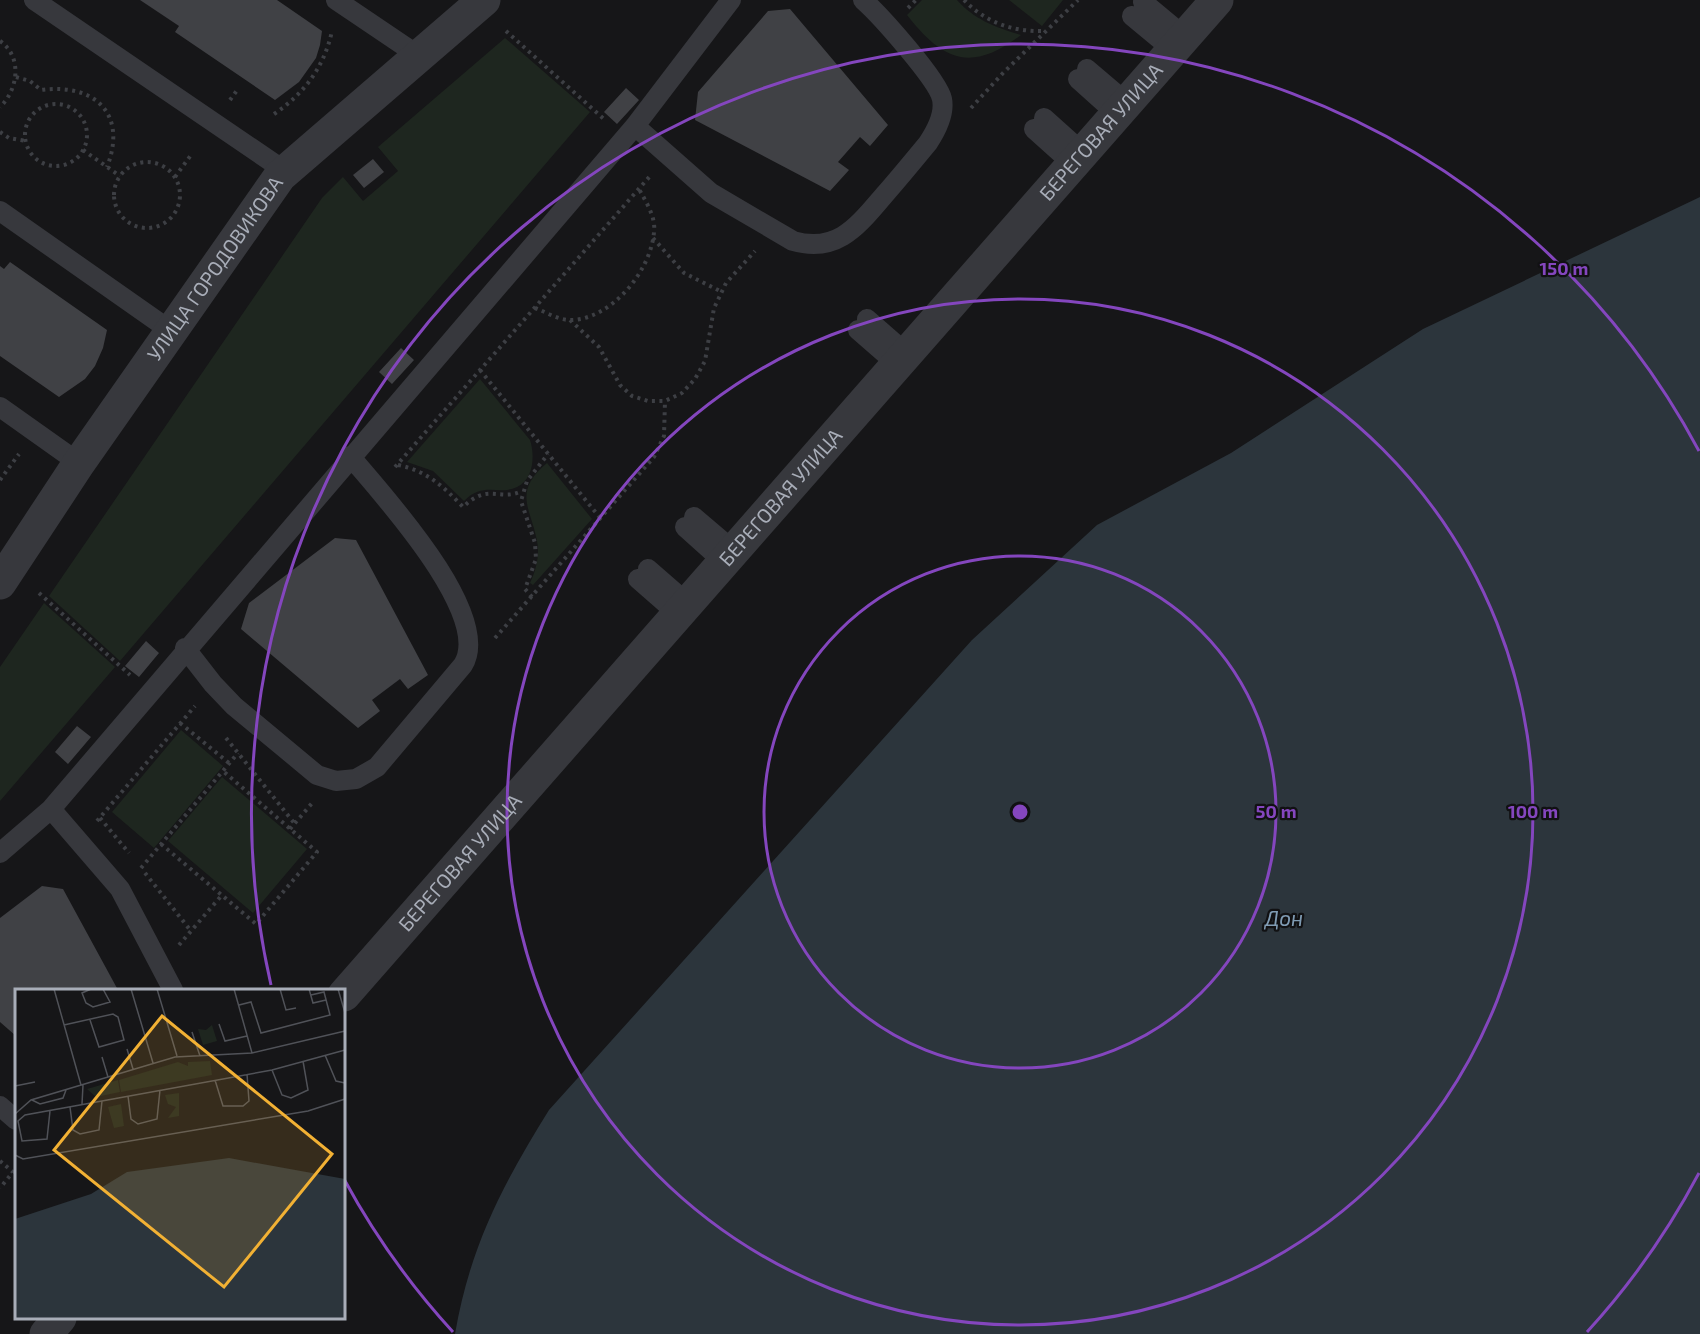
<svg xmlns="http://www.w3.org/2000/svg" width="1700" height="1334" viewBox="0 0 1700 1334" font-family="'Exo 2',sans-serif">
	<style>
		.green { fill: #1e261f }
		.water { fill: #2c353c }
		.building { fill: #404145 }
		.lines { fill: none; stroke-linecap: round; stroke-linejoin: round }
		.path { stroke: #3d3f44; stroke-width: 4; stroke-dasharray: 3 4.5; stroke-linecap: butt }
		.lane { stroke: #37383d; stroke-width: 20 }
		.street { stroke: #37383d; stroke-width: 33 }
		.ring { fill: none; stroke: #8446be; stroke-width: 3 }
		.labels { text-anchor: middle; stroke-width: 4.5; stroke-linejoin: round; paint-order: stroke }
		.street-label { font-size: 20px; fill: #a8adb8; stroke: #111113 }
		.water-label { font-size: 21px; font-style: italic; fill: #7f9bb3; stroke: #111113 }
		.inset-road { fill: none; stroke: #505258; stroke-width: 1.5 }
		.view { fill: #f2b134; fill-opacity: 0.15; stroke: #f2b134; stroke-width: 3 }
		.inset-edge { fill: none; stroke: #a8adb8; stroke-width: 3 }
		.centre { fill: #8446be; stroke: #111113; stroke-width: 3 }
		.ring-label { font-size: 18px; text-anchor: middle; font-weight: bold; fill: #8446be; stroke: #111113; stroke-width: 4.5; stroke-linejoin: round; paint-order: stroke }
	</style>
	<rect width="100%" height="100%" fill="#161618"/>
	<path class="green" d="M922 0H957C975 20 995 27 1021 35 971 73 943 61 907 15Z
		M1009 0H1063L1042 26Z
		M505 38 590 112 120 661 49 596 322 198 343 177 363 201 398 171 378 147Z
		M480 379 530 440C535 455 534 479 517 487 498 496 484 481 464 501L433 471 407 462Z
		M547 463 592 519 533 585 530 583C536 570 540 555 537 541 531 508 512 492 547 463Z
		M44 603 115 667 0 801V667Z
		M181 730 223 766 154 848 112 812Z
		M222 777 307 849 253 913 168 841Z"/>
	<path class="water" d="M1700 197V1334H455C470 1246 503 1184 549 1110L972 640 1097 525 1231 453 1423 329Z"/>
	<path class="building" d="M140 0H277L322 31 320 45 316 58 299 82 275 100 175 32 179 26Z
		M790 9 888 125 870 146 860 137 838 162 849 170 830 191 695 120 698 92 768 11Z
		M626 88 639 100 617 124 604 112Z
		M373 159 384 172 364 188 353 175Z
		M10 262 107 330 103 348 95 366 85 379 59 397 0 356V266L4 269Z
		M401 348 414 360 392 384 379 372Z
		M335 538 356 540 428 675 408 689 400 679 372 700 380 711 358 728 241 629 249 603Z
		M146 641 159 653 139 677 125 666Z
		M77 726 91 737 68 764 55 752Z
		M42 886 63 889 118 990H16V1036L0 1022V918Z"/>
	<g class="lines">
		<path class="path" d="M964 0C985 22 1013 32 1043 31
			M908 8 916 0
			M506 31 606 121
			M0 41C23 57 18 90 0 107
			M16 77 30 81 41 90C94 83 128 113 107 167
			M230 100 238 89
			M25 135a31 31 0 1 1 62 0a31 31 0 1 1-62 0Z
			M971 108 1003 73 1078 0
			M274 114C305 93 324 67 332 31
			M0 132 9 138 26 141
			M83 150 120 176
			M114 195a33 33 0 1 1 66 0a33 33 0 1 1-66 0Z
			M175 177 191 155
			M653 238 684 273 722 292
			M535 308C546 312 558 320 570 320 611 320 651 271 654 232 656 217 646 202 639 189
			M570 320 599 347 620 385 632 396 648 401H665L682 393 695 379 705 361 714 308 726 283 755 251
			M480 370 601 519
			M398 465C427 471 443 486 463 507 489 482 499 502 522 491
			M395 467 651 175
			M0 480 19 454
			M39 593 130 675
			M532 597 525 589 536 559 535 543 521 501 527 481 548 454
			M495 638 654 457 664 436 665 401
			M180 723 229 763
			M226 738 295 824
			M100 818 129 853
			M97 821 195 706
			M290 829 313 802
			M161 844 256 924 317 852 223 771
			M141 868 238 753
			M145 873 191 931
			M179 945 222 895
			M0 1161 13 1172 0 1188"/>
		<path class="lane" d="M34 0 285 171
			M336 0 419 56
			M1143 2 1185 37
			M1132 16 1173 50
			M1087 69 1127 103
			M1078 79 1117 114
			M1044 118 1083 153
			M635 126 711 193 793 241C839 254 859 224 886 193 900 177 914 160 928 143 936 131 945 114 942 99 938 80 880 15 863 0
			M1034 129 1073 164
			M0 211 171 331
			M867 319 907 354
			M858 330 897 364
			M0 407 79 463
			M694 517 734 551
			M685 527 724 562
			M648 569 687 603
			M638 579 678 614
			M185 648 213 684 234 706 317 775 336 781 356 779 377 767 463 665C494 615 381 493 350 456
			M51 809 120 889 173 990
			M0 853 51 809 635 126 731 0
			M0 1106 16 1120"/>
		<g class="street">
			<path id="s1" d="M0 583 79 463 280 176 484 0"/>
			<path id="s2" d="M344 995 1217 0"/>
			<path d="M46 1334 60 1318"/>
		</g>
	</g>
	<g class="ring">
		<circle cx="1020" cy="812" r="256"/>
		<circle cx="1020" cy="812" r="513"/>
		<path d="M1699 1173A769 769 0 0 1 1587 1332M453 1332A769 769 0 0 1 344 1179M271 985A769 769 0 0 1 1699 451"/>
	</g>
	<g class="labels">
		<g class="street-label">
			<text dy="7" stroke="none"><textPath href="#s2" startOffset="1148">БЕРЕГОВАЯ УЛИЦА</textPath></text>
			<text dy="7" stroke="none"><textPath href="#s1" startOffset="381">УЛИЦА ГОРОДОВИКОВА</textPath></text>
			<text dy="7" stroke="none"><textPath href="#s2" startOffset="662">БЕРЕГОВАЯ УЛИЦА</textPath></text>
			<text dy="7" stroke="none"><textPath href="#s2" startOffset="176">БЕРЕГОВАЯ УЛИЦА</textPath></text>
		</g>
		<g class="water-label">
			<text x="1284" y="926">Дон</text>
		</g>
	</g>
	<g transform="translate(15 989)">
		<rect width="330" height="330" fill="#161618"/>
		<path d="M197 36 202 52 188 56 183 40 191 41ZM195 72 197 86 106 103 104 91 163 73 173 77V73ZM103 91 105 103 81 108 72 100ZM164 104V127L153 129 161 118 153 115 150 106ZM106 115 109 137 99 139 93 118Z" fill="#1e261f"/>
		<path d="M214 169 330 190V330H0V230L76 205 112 183Z" fill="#2c353c"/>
		<path class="inset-road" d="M39 0 66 96M76 0 67 4 71 14 78 18 95 13 88 0M116 0 138 74M142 0 162 67M219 0 237 64M265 0 271 21 281 19M294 0 298 14 311 11M323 0 330 24M224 16 236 13 246 44 315 26 309 3 296 6M204 35 210 52 232 47M49 36 98 25 103 28 109 51 84 58 75 31M177 43 185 67M112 60 118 80M310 66 321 92 330 94M87 68 93 88M257 81 267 106 276 109 293 101 288 72M200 91 208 117H228L234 112 232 85M0 97 20 93M113 107 116 130 123 135 142 130 145 101M17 111 25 115 48 109 51 101M67 115 68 96M55 118 58 141 65 145 84 141 87 112M35 122 32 150 7 152 3 132 10 126 257 81 330 61M0 125 16 111 160 68 237 64 330 42M0 166 8 170 293 122 330 110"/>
		<path class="view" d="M147 27 317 165 209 298 39 161Z"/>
		<rect width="330" height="330" class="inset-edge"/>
	</g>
	<circle cx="1020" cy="812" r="9" class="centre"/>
	<g class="ring-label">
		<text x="1564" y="275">150 m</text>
		<text x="1276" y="818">50 m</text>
		<text x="1533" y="818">100 m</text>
	</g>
</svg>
